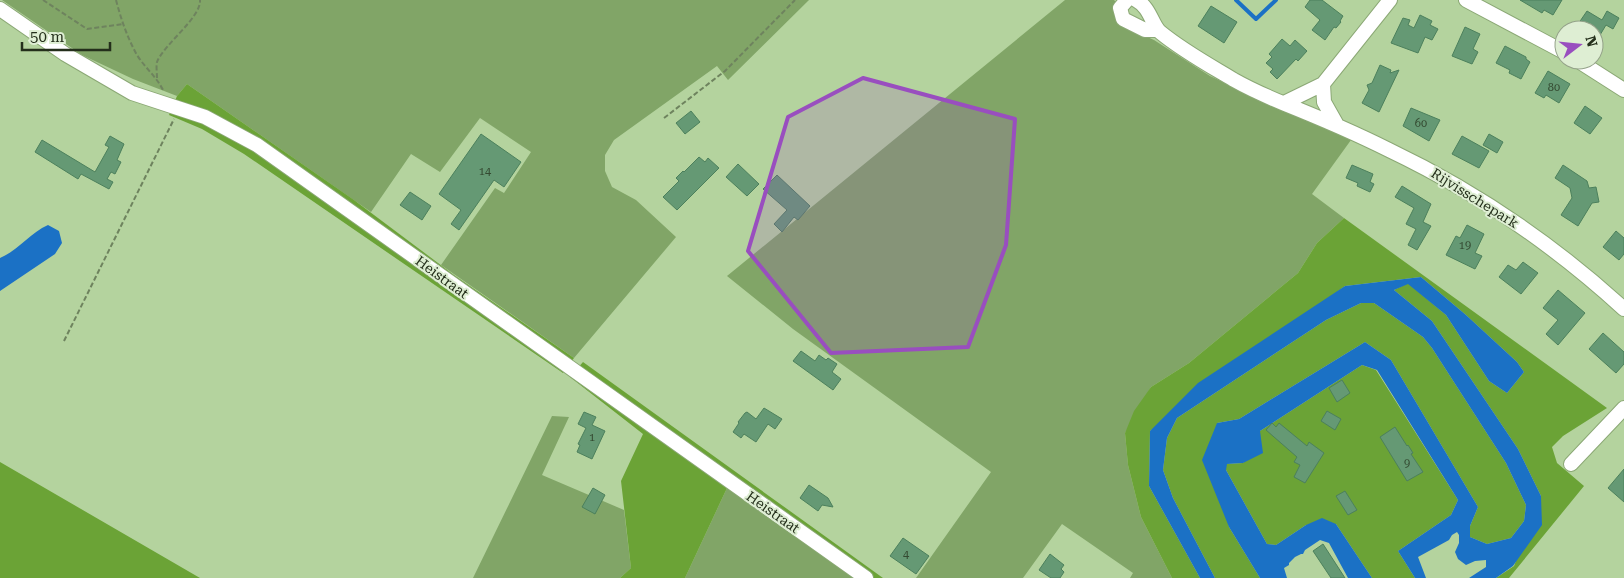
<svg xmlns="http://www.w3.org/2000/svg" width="1624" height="578" viewBox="0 0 1624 578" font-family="'Roboto Serif',serif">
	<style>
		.green { fill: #81a567 }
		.forest { fill: #6ba336 }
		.water { fill: #1b71c5 }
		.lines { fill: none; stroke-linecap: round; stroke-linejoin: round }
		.stream { stroke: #1b71c5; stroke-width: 4 }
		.building { fill: #659974; stroke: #4c805c }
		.minor-casing { stroke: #8ba875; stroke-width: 16 }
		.path { stroke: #6e835e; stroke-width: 2; stroke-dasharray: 5 2.5; stroke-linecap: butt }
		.minor { stroke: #fff; stroke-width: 14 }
		.marked { fill: #994ebf; fill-opacity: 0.2; stroke: #994ebf; stroke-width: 4; stroke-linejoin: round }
		.labels { text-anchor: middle; stroke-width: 4; stroke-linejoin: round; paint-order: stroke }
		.number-label { font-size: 11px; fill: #344a31 }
		.street-label { font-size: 14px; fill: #242f1b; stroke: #deeed3 }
	</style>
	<rect width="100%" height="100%" fill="#b4d39e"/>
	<path class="green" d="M2 0H809L728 80 717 66 614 140 605 155V171L612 187 636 200 676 237 574 358 441 265 495 188 504 193 531 152 480 118 440 172 411 154 371 212 187 84 177 96 133 79 82 55Z
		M1065 0H1114L1116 2 1114 10 1134 31 1154 40 1210 76 1351 140 1312 194 1344 218 1317 243 1298 273 1189 363 1151 387 1125 433 1128 465 1141 517 1172 578H1130L1133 573 1062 524 1023 578H916L991 472 793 329 727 276Z
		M552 416 569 417 542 475 624 510 631 568 620 578H473Z
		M727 488 853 578H685Z"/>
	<path class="forest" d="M187 84 354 200 454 275 574 358 563 373 244 154 202 129 169 115 177 96Z
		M1344 218 1607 408 1563 436 1552 447 1557 463 1584 486 1509 578H1496L1514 566 1541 496 1518 449 1432 321 1394 290 1408 283 1446 315 1489 381 1507 393 1524 372 1517 362 1466 315 1421 277 1345 286 1150 431 1149 486 1200 578H1172L1141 517 1128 465 1125 433 1134 411 1151 387 1189 363 1298 273 1317 243Z
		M1361 303H1374L1423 337 1432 348 1506 463 1526 505 1524 521 1511 538 1487 544 1470 537V526L1478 507 1391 360 1365 342 1239 419 1217 423 1229 527 1260 578H1215L1173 498 1163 470 1167 438 1177 418 1326 320Z
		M583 362 883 578H853L727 488 685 578H620L631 568 621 481 643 434 570 377Z
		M1362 365 1376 370 1458 500 1451 515 1398 551 1415 578H1372L1336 524 1306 525 1276 545 1267 544 1226 470V464L1243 463 1260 431Z
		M0 462 200 578H0Z"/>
	<path class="water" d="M48 225 59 231 62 243 55 254 0 291V258C19 250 30 233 48 225Z
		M1421 277 1466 315 1517 362 1524 372 1507 393 1489 381 1446 315 1408 284 1394 290 1432 321 1518 449 1541 496 1542 525 1513 566 1496 578H1469L1486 567V560L1475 561 1466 565 1458 559 1455 552 1459 543V535L1457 532 1452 535 1449 540 1418 557 1426 578H1415L1398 551 1451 515 1458 500 1377 370 1362 365 1260 431 1263 453 1243 463 1227 464 1226 470 1267 544 1276 545 1306 525 1322 518 1336 524 1372 578H1348L1329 543 1320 540 1305 550 1303 554H1301L1295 557 1289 563V565L1284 568 1287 578H1260L1229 527 1202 460 1217 423 1239 419 1365 342 1391 360 1478 507 1470 526V537L1487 544 1511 538 1524 521 1526 505 1506 463 1432 348 1423 337 1374 303H1361L1326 320 1177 418 1167 438 1163 470 1173 498 1215 578H1200L1149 486 1150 431 1198 383 1345 286Z"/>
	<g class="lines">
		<path class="stream" d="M1236 0 1256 19 1276 0"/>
	</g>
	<path class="building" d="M1310 0H1322L1343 16 1340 21 1341 22 1336 28 1334 27 1325 40 1312 30 1320 20 1305 7Z
		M1520 0H1562L1553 15 1544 10 1542 13Z
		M1211 6 1237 22 1224 43 1198 26Z
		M1587 11 1602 20 1607 11 1619 18 1613 29 1606 25 1594 45V30H1574Z
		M1420 15 1432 21 1430 25 1438 29 1432 40 1425 37 1418 53 1391 43 1403 18 1410 20 1408 25 1414 28Z
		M1465 27 1480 34 1473 49 1478 52 1472 64 1452 56Z
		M1282 39 1290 46 1295 40 1307 51 1298 61 1296 59 1277 79 1270 72 1273 69 1266 63 1272 57 1269 54Z
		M1505 46 1526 57V59L1530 62 1521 79 1509 73 1510 70 1496 63Z
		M1380 65 1391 70 1390 73 1399 70 1379 112 1362 103 1369 90 1367 85 1372 83Z
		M1548 71 1570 84 1559 103 1546 95 1544 98 1535 93Z
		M1585 106 1602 118 1590 134 1574 123Z
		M1411 108 1440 120 1429 141 1403 126Z
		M691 111 700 122 685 134 676 123Z
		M481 134 521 162 504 187 494 180 459 230 451 224 461 210 439 194Z
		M1489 134 1503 142 1497 153 1483 145Z
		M110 136 124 144 117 160 121 162 115 174 111 172 107 179 113 182 109 189 81 174 78 179 35 152 42 140 95 172 109 147 105 145Z
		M1462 136 1489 151 1479 168 1452 154Z
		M699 157 705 162 708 158 719 168 677 210 663 197 679 181 676 178 683 171 684 172Z
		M738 164 759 184 747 196 726 177Z
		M1352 165 1373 174 1370 182 1374 184 1370 192 1357 186 1358 183 1346 178Z
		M1563 165 1587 181 1589 188 1596 187 1599 202 1592 203 1578 226 1561 215 1572 198 1570 188 1555 178Z
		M777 175 810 206 798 220 794 217 782 232 774 224 787 210 763 189Z
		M1402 186 1431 204 1423 222 1431 226 1417 250 1408 245 1416 229 1406 224 1414 208 1395 197Z
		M410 192 431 206 422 220 400 205Z
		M1467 225 1484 234 1475 253 1482 256 1475 269 1446 255 1456 236 1460 238Z
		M1616 231 1624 238V254L1619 260 1603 247Z
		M1523 262 1538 273 1521 294 1499 277 1508 265 1516 270Z
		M1558 290 1585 313 1558 345 1546 334 1558 320 1543 308Z
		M1603 333 1624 352V364L1616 373 1589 349Z
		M801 351 815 361 819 355 826 360 828 358 837 364 832 372 841 379 833 390 793 361Z
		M1342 380 1350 393 1337 402 1329 388Z
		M764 408 782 419 775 429 768 424 756 442 744 434 741 438 733 432 739 423 738 422 745 413 747 412 756 419Z
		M1327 411 1341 419 1335 430 1321 421Z
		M584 412 596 417 592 425 605 431 592 459 577 452 580 445 578 444 586 428 578 424Z
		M1272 423 1276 427 1279 423 1307 446 1309 442 1324 453 1305 483 1294 477 1300 465 1294 462 1297 457 1266 430Z
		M1395 427 1407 446 1408 445 1413 453 1411 454 1423 472 1407 481 1380 437Z
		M1624 469V502L1608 488Z
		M809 485 828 498 833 507 822 505 818 511 800 498Z
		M593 488 605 495 595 514 582 507Z
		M1345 491 1357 510 1348 515 1336 496Z
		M903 538 929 556 916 574 890 556Z
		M1323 544 1345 578H1331L1313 551Z
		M1050 554 1064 565 1061 569 1064 572 1060 578H1051L1039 570Z"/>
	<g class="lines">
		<defs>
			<path id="minor" d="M1127 0 1120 8 1123 19 1145 30H1158
				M1136 0C1150 7 1152 25 1160 32 1183 51 1209 65 1234 80 1250 89 1268 97 1285 104 1320 118 1355 133 1389 150 1475 191 1554 245 1624 309
				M1466 0 1564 52
				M0 9 65 54 132 93 205 117 257 145 866 578
				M1577 60 1624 90
				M1323 84 1324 102 1337 125
				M1284 103 1323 84 1390 0
				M1571 464 1624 408"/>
		</defs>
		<use href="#minor" class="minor-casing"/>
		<path class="path" d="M43 0 87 29 123 24
			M116 0C121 19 127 37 137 55 145 68 156 76 163 90
			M157 78C157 73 156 67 157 62 164 44 201 18 200 0
			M664 118 725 71 795 0
			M64 341 174 119"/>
		<use href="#minor" class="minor"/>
	</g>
	<path class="marked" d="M863 78 1015 119 1006 245 968 347 831 353 748 251 788 117Z"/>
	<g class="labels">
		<g class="number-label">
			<text x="1554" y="91">80</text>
			<text x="1421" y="127">60</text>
			<text x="485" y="175">14</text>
			<text x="1465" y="249">19</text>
			<text x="592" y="441">1</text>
			<text x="1407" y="467">9</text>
			<text x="906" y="558">4</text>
		</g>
		<g class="street-label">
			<text transform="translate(1475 198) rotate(32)" y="5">Rijvisschepark</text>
			<text transform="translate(442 277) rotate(36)" y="5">Heistraat</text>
			<text transform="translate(773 512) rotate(35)" y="5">Heistraat</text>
		</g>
	</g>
	<g transform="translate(1579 45) rotate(74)"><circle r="24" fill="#deeed3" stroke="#94a289"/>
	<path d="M0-4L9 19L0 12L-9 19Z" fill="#994ebf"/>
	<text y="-8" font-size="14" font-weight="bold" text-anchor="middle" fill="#242f1b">N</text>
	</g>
	<path d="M22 42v8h88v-8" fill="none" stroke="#242f1b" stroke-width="2.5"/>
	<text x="30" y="42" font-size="15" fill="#242f1b" stroke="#deeed3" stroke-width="4" paint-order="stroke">50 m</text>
</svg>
